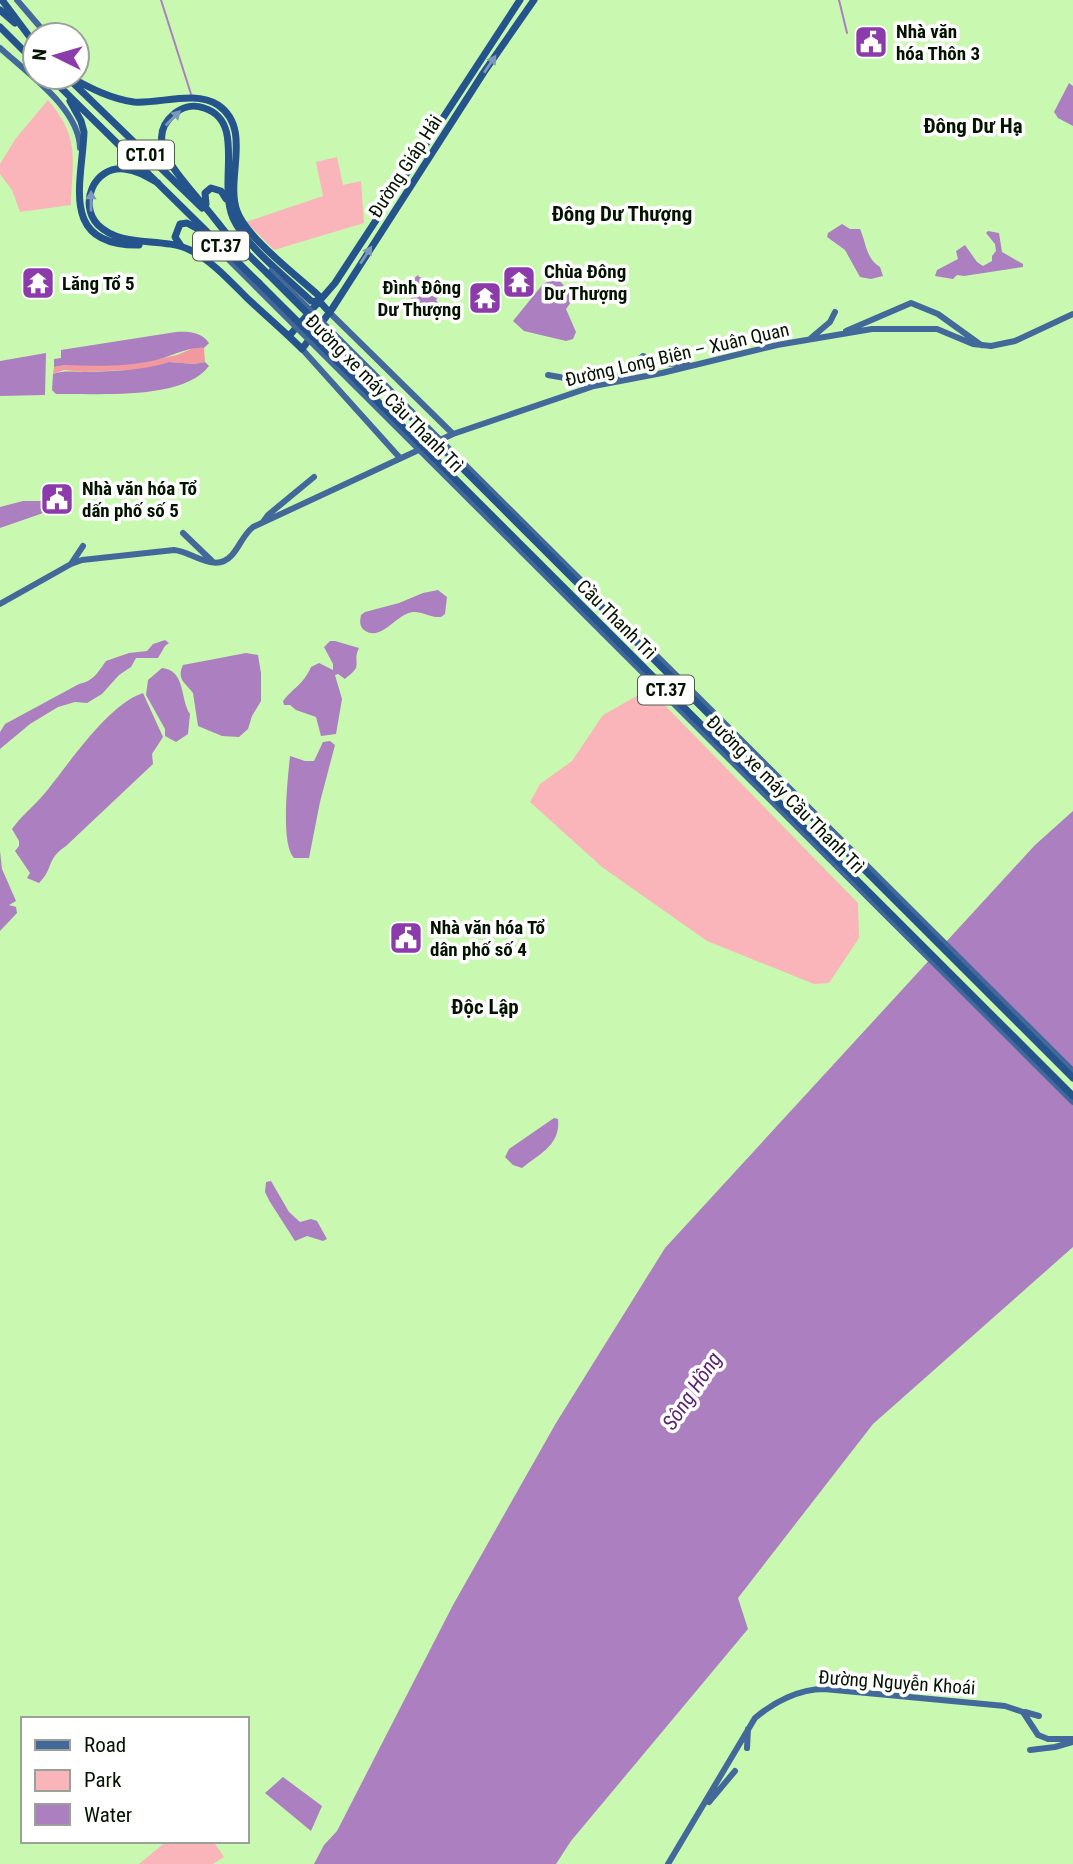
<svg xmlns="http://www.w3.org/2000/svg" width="1073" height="1864" viewBox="0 0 1073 1864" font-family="'Roboto Condensed',sans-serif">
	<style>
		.green { fill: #f9b5b9 }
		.forest { fill: #f299a0 }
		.water { fill: #ac7fc0 }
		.pier { fill: #c9f9b0 }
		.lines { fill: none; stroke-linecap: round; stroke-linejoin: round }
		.stream { stroke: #ac7fc0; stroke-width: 2 }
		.major { stroke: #42699a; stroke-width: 6 }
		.highway { stroke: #25538c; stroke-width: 7 }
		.major-bridge { stroke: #42699a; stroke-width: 6 }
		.highway-bridge { stroke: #25538c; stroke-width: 7 }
		.oneway { fill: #7c98ba }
		.labels { text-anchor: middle; stroke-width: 7; stroke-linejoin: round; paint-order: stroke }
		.shield { fill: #fff; stroke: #4f5a4c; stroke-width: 2 }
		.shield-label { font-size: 18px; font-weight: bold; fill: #041400 }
		.poi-label { font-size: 19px; font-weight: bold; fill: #041400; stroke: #fff; text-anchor: start }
		.street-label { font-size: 19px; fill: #041400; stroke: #fff }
		.neighbourhood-label { font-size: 21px; font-weight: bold; fill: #041400; stroke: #fff }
		.water-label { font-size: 21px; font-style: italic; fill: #5c2372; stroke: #fff }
	</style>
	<rect width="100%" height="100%" fill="#c9f9b0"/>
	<path class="green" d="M48 100C81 139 72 159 71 205L20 212 12 190 0 174V164L16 138Z
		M337 157 343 185 361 181 364 223 274 250 246 222 323 196 316 162Z
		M649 689 858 903 859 938 829 983 814 984 707 941 602 867 530 802 540 784 572 761 603 715Z
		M167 1841H213L224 1857 213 1864H139Z"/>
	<path class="forest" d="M196 347 204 348 205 362 194 364 169 362 149 369 84 372 64 370 53 374 54 367 65 365 140 363 177 355Z"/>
	<path class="water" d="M1069 83 1073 86V126L1058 118 1054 112Z
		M842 224 850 229H860C866 242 866 259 880 267L883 276 871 279 860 277 845 250 827 237 828 233Z
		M988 231 999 233 1002 252 1023 264V267L964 276 957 275 953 279 935 276 937 270 958 259 956 251 965 245 977 262 983 266 992 261V256L996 251 995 244 986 233Z
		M418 275 419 277 425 278 432 286 439 281 443 284 442 291 436 300 440 306 436 309 412 301 411 294 404 289V287Z
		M554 279 559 280 574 298 566 309 576 332 573 339 566 341 524 331 513 321 543 284Z
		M176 332C188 331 202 332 209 343L204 348C188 346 169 358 152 361 124 367 93 366 65 365L54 367V359L61 358V350Z
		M46 353 45 395 0 396V361Z
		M169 362 194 364 205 362 209 366C183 401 97 393 56 394L52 390 53 374C64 370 74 372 86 372 114 371 142 371 169 362Z
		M23 501H46L49 511 0 528V507Z
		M438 590 447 597 445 614 441 617C431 618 423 612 414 612 397 612 382 643 364 630 359 626 360 620 361 615L365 612 399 603 423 593Z
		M165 640 169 643 165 646 158 658H136L131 667 119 675 102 694 87 703 75 702 58 707 30 724 0 749V732L5 724 79 684C94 681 98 672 106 661L129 653 147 651 153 644Z
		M330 641H335L359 648C354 658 358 660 356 668 354 672 348 676 345 679L338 674 335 675 342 699 336 734 321 736 316 717 296 710 290 705H284L283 701C294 687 303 685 311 667L319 663 333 670V664L324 647Z
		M246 653 258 655 261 673V701L252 716 248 729 239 737 222 736 198 726 193 693C186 683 176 680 183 665Z
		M162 668C186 670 180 700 190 714L188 734 176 742 165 736V729L146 695 148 680Z
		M143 693 163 737 152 754 153 764 66 846C46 859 54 868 39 883L27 878 30 873 15 851 19 846V841L12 829C22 815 34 806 45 793 69 764 107 705 143 693Z
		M330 741 335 745 320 802 309 858H294C280 844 288 777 290 756L305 761H314L323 742Z
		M1073 811V1247L873 1424 738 1598 748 1629 571 1841 556 1864H314L324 1845 337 1831 453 1605 556 1423 665 1248 1035 845Z
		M0 851 2 869 16 901 9 905 16 907 17 913 0 931Z
		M554 1118 558 1119C561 1145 539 1154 522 1168L513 1165 505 1157 509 1149Z
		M271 1181 289 1212 300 1222 311 1219 317 1221 327 1239 323 1241 307 1236 295 1241 270 1202 265 1192 266 1182Z
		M283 1777 322 1806 311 1831 265 1793Z"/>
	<path class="pier" d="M943 940 1073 1069V1103L927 957Z"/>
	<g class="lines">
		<path class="stream" d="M161 0 191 94
			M839 0 847 33"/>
		<path class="major" d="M17 0 47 35
			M0 48C27 73 79 108 80 148
			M196 227 256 287
			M330 313 453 434
			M846 331 911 303 938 314 981 345
			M811 338 830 322 835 312
			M302 349 400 458
			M548 375 582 381 594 386
			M614 380 643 356 663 363 688 365
			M263 522 268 515 314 477
			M183 533 213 562
			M71 564 83 546
			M0 604 71 564 82 560 174 550C194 552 215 574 232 555 240 546 243 535 253 527L453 434 594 386 662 373 777 345 872 329H937L973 344 991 346 1015 341 1073 314
			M1025 1712 1039 1716
			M747 1748 748 1729
			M1030 1750 1055 1747 1073 1742
			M709 1802 735 1771
			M668 1864 755 1718C774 1702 799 1689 824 1689L1005 1706 1023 1712 1038 1735 1048 1739H1073"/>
		<path class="highway" d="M2 0 32 40
			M0 10 15 23
			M0 27 35 62
			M50 77 259 283
			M70 77C90 88 111 99 134 102 160 104 195 90 218 105 253 129 225 178 237 211 246 237 296 275 318 295L320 302 330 313
			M70 80 202 208
			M70 101 81 121 84 132C82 183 59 246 139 245
			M158 183C148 177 137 170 124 169 94 166 78 204 98 225 123 249 161 236 190 250 211 260 230 281 247 298 265 315 284 331 302 349L332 309 484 72 534 0
			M206 204 205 193 211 188 221 191 226 199
			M225 232 268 274
			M226 233C217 222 209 211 199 200 182 178 141 141 174 114 182 107 193 104 204 108 249 122 214 189 236 224 251 250 288 279 311 301L320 302
			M181 246 175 237 180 224 187 223 198 229
			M289 336 335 283 520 0"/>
		<path class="major-bridge" d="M271 271 1073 1071
			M256 287 1073 1102"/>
		<path class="highway-bridge" d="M268 274 1073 1078
			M259 283 1073 1096"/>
	</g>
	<defs><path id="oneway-solid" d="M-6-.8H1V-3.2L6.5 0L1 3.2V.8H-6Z" transform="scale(1.75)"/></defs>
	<g class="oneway">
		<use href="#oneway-solid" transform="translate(490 64) rotate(-56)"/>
		<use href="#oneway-solid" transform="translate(173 118) rotate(-45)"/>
		<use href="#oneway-solid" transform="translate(91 201) rotate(-90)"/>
		<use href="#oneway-solid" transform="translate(366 255) rotate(-57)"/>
	</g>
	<defs>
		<symbol id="civic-square" viewBox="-11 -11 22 22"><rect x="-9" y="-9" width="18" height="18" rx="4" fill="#8c3bab" stroke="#fff"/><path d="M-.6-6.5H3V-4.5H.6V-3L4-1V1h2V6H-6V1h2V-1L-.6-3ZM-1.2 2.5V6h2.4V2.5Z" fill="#fff"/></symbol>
		<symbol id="temple-square" viewBox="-11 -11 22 22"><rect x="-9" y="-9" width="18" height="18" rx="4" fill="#8c3bab" stroke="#fff"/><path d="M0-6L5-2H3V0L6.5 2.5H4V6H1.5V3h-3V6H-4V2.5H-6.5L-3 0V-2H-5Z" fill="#fff"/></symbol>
	</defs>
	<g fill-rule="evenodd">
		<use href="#civic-square" x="852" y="23" width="38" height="38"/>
		<use href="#temple-square" x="500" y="263" width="38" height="38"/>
		<use href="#temple-square" x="19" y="264" width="38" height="38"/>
		<use href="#temple-square" x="466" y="279" width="38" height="38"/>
		<use href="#civic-square" x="38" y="480" width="38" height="38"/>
		<use href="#civic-square" x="387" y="919" width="38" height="38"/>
	</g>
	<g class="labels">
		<g class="shield">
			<rect x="118" y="140.5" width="56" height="29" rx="5"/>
			<rect x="193" y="231.5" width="56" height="29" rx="5"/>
			<rect x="638" y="675.5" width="56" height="29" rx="5"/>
		</g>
		<g class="shield-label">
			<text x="146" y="161">CT.01</text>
			<text x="221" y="252">CT.37</text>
			<text x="666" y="696">CT.37</text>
		</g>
		<g class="poi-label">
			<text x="896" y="38">Nhà văn<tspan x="896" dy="22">hóa Thôn 3</tspan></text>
			<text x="544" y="278">Chùa Đông<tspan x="544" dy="22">Dư Thượng</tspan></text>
			<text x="62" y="290">Lăng Tổ 5</text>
			<text x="461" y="294" text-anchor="end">Đình Đông<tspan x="461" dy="22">Dư Thượng</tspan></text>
			<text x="82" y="495">Nhà văn hóa Tổ<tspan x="82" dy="22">dấn phố số 5</tspan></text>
			<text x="430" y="934">Nhà văn hóa Tổ<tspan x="430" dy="22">dân phố số 4</tspan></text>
		</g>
		<g class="street-label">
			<text transform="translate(405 166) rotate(-57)" y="7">Đường Giáp Hải</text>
			<text transform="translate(677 354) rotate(-13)" y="7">Đường Long Biên – Xuân Quan</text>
			<text transform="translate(385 393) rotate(45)" y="7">Đường xe máy Cầu Thanh Trì</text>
			<text transform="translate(617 619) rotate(45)" y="7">Cầu Thanh Trì</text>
			<text transform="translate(786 794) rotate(45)" y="7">Đường xe máy Cầu Thanh Trì</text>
			<text transform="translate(897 1682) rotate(4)" y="7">Đường Nguyễn Khoái</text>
		</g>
		<g class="neighbourhood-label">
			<text x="973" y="133">Đông Dư Hạ</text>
			<text x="622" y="221">Đông Dư Thượng</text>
			<text x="485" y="1014">Độc Lập</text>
		</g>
		<g class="water-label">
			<text transform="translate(692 1391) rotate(-56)" y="7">Sông Hồng</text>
		</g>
	</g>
	<rect x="21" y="1717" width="228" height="126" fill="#ffffff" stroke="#9ba199" stroke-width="2"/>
	<rect x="35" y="1740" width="35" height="10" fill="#42699a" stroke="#9ba199" stroke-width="2"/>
	<text x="84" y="1752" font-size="21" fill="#041400">Road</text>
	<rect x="35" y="1770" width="35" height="21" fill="#f9b5b9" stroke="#9ba199" stroke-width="2"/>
	<text x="84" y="1787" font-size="21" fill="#041400">Park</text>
	<rect x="35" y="1804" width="35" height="21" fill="#ac7fc0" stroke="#9ba199" stroke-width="2"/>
	<text x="84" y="1822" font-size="21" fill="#041400">Water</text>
	<g transform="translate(56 56) rotate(275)"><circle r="33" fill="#ffffff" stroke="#9ba199" stroke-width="2"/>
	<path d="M0-5L12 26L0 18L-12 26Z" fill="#8c3bab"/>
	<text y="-10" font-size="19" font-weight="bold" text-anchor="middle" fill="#041400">N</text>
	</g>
</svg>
